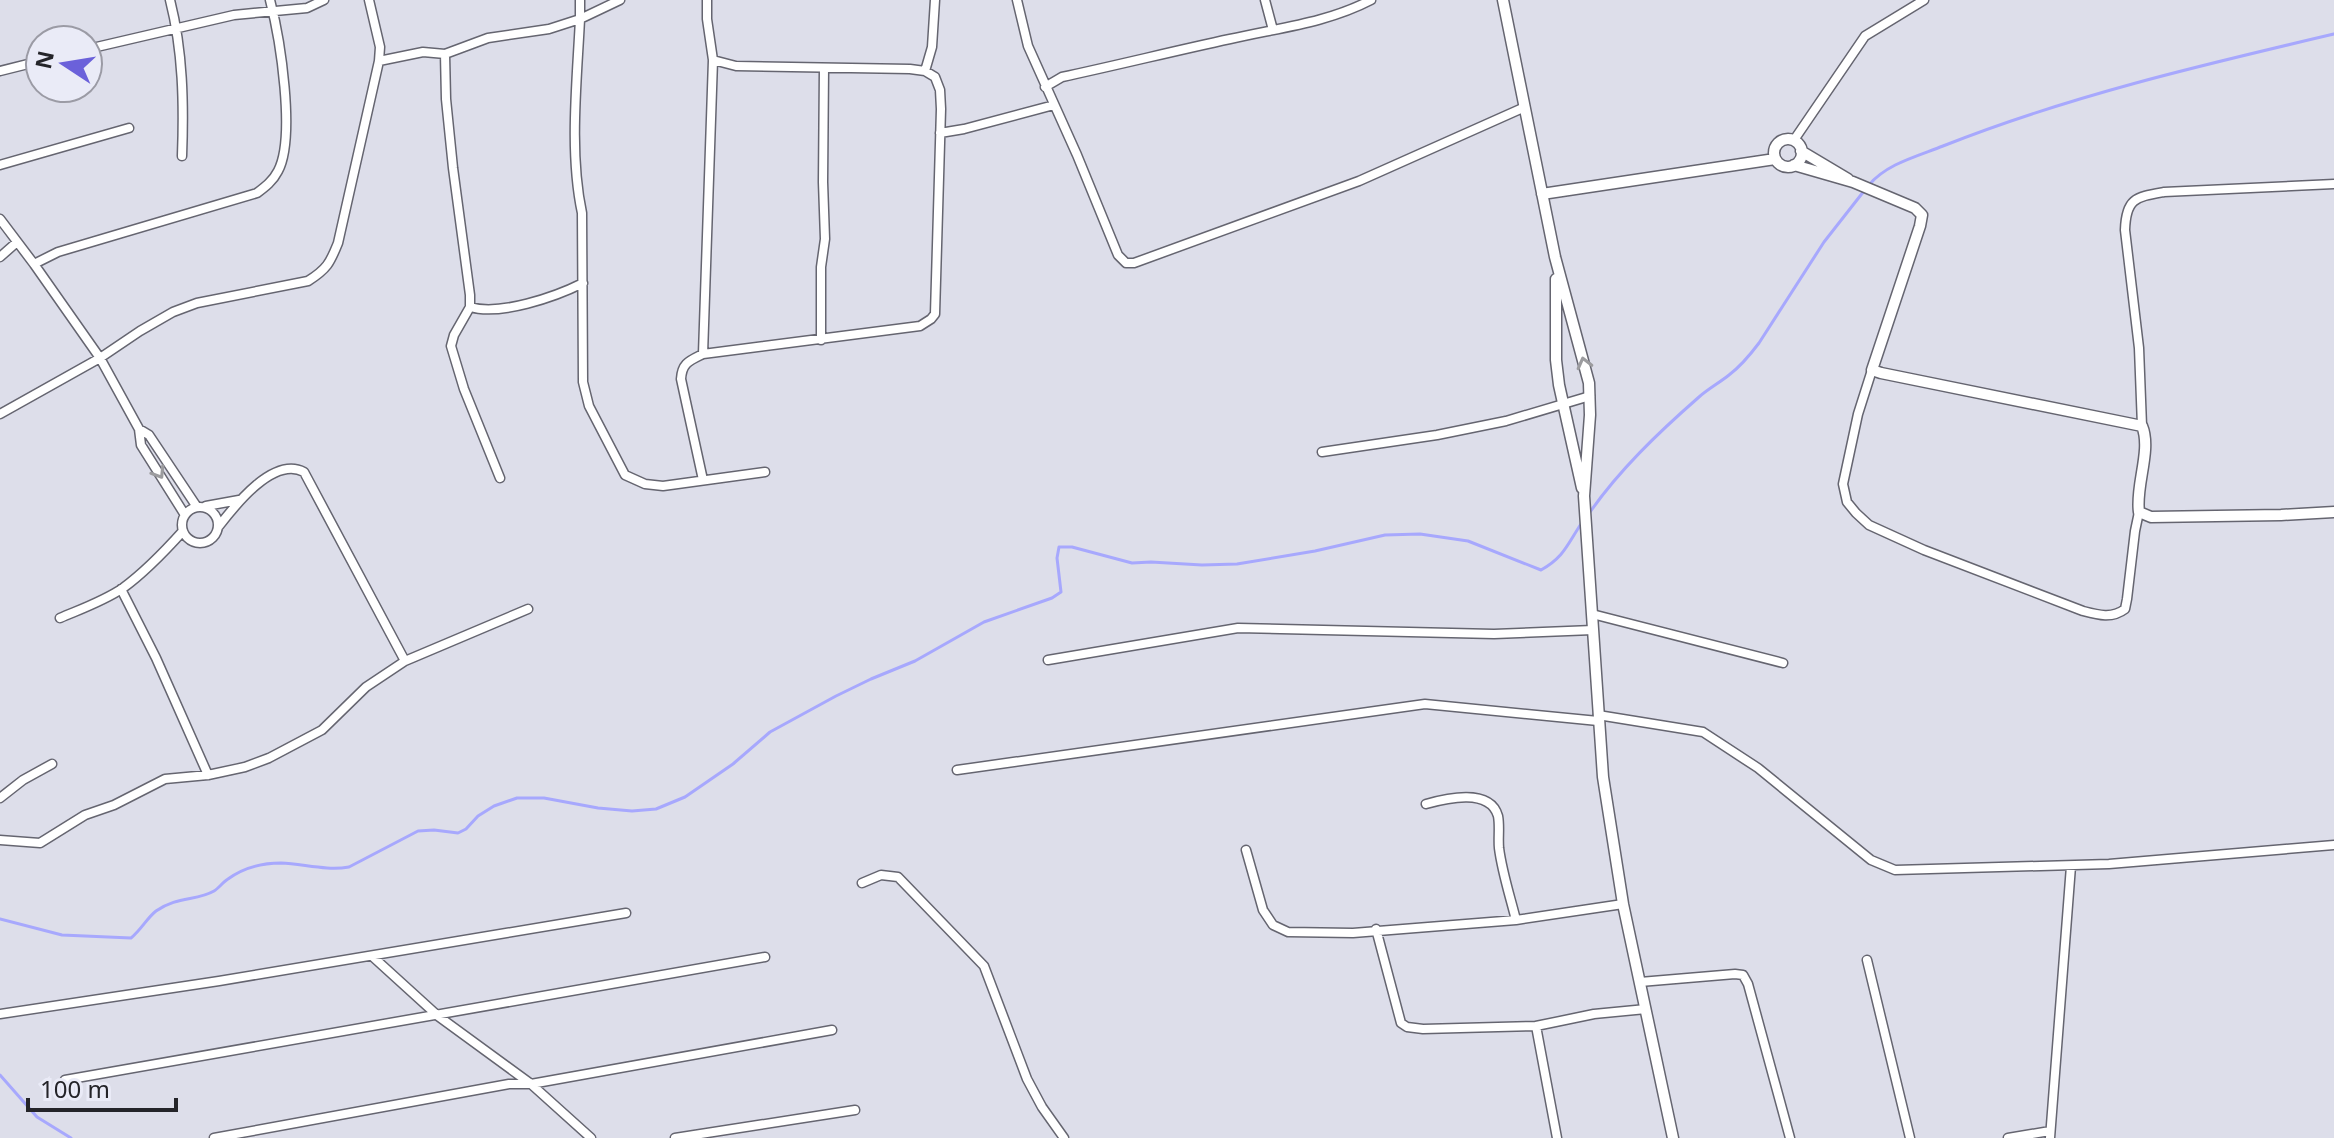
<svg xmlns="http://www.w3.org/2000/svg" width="2334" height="1138" viewBox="0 0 2334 1138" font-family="'Noto Sans',sans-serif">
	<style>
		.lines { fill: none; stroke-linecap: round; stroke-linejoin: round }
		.stream { stroke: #a7a8fd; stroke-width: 3 }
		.minor-casing { stroke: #656570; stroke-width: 11 }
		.tertiary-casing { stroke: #656570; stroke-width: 13 }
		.minor { stroke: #fff; stroke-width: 8 }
		.tertiary { stroke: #fff; stroke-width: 10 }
		.oneway { stroke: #9c9c9f }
	</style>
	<rect width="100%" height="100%" fill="#dddeea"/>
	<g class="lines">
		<path class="stream" d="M1869 185C1886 164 1918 156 1943 146 2069 96 2202 65 2334 34
			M1588 515C1618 471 1659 432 1699 397 1708 389 1719 383 1729 375 1741 366 1750 355 1759 343L1824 242 1864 191
			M0 919 62 935 131 938C141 930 147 918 156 911 177 896 197 901 214 891 219 888 223 882 228 879 243 868 262 863 281 863 304 864 326 871 349 867L418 831 434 830 458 833 466 829 478 816 494 806 517 798H544L598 808 632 811 656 809 685 797 733 764 770 732 836 696 871 679 915 661 984 622 1052 598 1061 592 1057 558 1059 547H1072L1132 563 1151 562 1202 565 1237 564 1315 551 1385 535 1420 534 1468 541 1541 570C1564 557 1567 545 1581 524
			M0 1075 37 1117 71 1138"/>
		<defs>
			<path id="minor" d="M170 0C183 51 184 104 182 156
				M620 0 580 19C577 81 569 152 582 213L583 382 589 406 625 475 645 484 663 486 765 472
				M1017 0 1028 46 1077 155 1118 255 1126 263H1134L1359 181 1525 107
				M1265 0 1273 30
				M88 49 234 15 307 8 324 0
				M379 61 423 52 445 54
				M0 71 40 61
				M925 71 932 47 935 0
				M1045 87 1062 77C1118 65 1174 51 1230 39 1278 28 1327 23 1371 0
				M940 133 964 129 1054 105
				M1794 140 1865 36 1924 0
				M0 165 129 128
				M0 219 34 264 100 358 139 429 141 445 185 515
				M0 257 17 242
				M34 264 58 252 257 193C265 187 273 181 278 171 296 137 280 38 270 0
				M470 307C500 316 555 297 583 283
				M821 340V267L825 239 823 182 824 68
				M703 354 713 60 707 19V0
				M1872 370 1858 414 1843 484 1847 502 1856 513 1869 525 1924 550 2083 611C2098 615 2112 619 2125 609L2127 599 2135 531 2139 512
				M0 414 100 358 140 331 173 312 197 303 308 281C327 269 330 263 338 243L379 61 380 47 369 0
				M2142 426 2139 348 2125 230C2126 198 2136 197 2164 192L2334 184
				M139 429 149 435 197 507
				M1322 452 1437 435 1506 421 1590 396
				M500 478 464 389 451 346 454 335 470 307V295L453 168 446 99 445 54 488 38 549 29 580 19V0
				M703 480 681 379C682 363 689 361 703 354L920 326 931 319 935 314 941 109 940 90 935 77 925 71 910 69 736 66 713 60
				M206 506 239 500
				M182 525a18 18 0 1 1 36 0a18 18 0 1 1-36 0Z
				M219 526C236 504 274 456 304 472L405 661
				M121 589 156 658 208 775
				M1592 614 1783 663
				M60 618C81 609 104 601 123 588 145 572 165 551 183 531
				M1048 660 1238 628 1494 634 1593 630
				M1598 715 1703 732 1758 768 1871 860 1895 870 2109 864 2334 845
				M957 770 1425 704 1598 721
				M0 798 23 780 52 764
				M1426 804C1447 798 1490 788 1498 816 1500 826 1498 838 1499 848 1502 872 1510 896 1516 920
				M0 840 40 843 85 815 114 805 165 779 208 775 245 767 269 758 322 730 366 687 405 661 528 609
				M1246 850 1263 910 1273 925 1288 932 1353 933 1516 920 1623 904
				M862 883 881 875 898 877 984 966 1027 1079 1042 1107 1064 1138
				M1376 929 1401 1023 1407 1027 1423 1029 1536 1026
				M372 956 438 1016 531 1084 591 1138
				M1867 960 1910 1138
				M1640 982 1735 974 1743 975 1748 984 1790 1138
				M0 1014 219 981 626 913
				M65 1080 765 957
				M214 1138 509 1084H531L832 1030
				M675 1138 855 1110
				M1557 1138 1536 1026 1594 1014 1646 1009
				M2008 1138 2050 1131
				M2050 1138 2071 866"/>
			<path id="tertiary" d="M1503 0 1555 257 1589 383 1590 415 1584 496 1603 777 1623 904 1673 1138
				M1774 153a14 14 0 1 1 28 0a14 14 0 1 1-28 0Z
				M1801 151 1848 179
				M1794 165 1853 182 1915 208 1922 215 1920 226 1872 370 1881 373 2142 426C2152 450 2135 486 2139 512L2151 517 2281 515 2334 512
				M1542 194 1775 159
				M1556 279V360L1559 385 1582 488"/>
		</defs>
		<use href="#minor" class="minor-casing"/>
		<use href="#tertiary" class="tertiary-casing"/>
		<use href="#minor" class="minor"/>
		<use href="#tertiary" class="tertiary"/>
	</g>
	<defs><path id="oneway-chevron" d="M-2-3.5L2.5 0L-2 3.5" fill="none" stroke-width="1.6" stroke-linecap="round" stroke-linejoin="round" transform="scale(2)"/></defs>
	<g class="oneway">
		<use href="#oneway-chevron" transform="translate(1584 363) rotate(-104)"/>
		<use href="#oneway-chevron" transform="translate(159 473) rotate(58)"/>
	</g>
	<g transform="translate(64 64) rotate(282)"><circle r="38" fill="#eaebf7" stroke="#9b9ba5" stroke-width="2"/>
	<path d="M0-6L14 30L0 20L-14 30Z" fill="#6b61da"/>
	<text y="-12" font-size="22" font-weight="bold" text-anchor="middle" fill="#242429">N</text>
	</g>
	<path d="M28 1098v12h148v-12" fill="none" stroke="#242429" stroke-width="4"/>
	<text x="40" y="1098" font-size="24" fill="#242429" stroke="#eaebf7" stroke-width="6" paint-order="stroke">100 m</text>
</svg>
